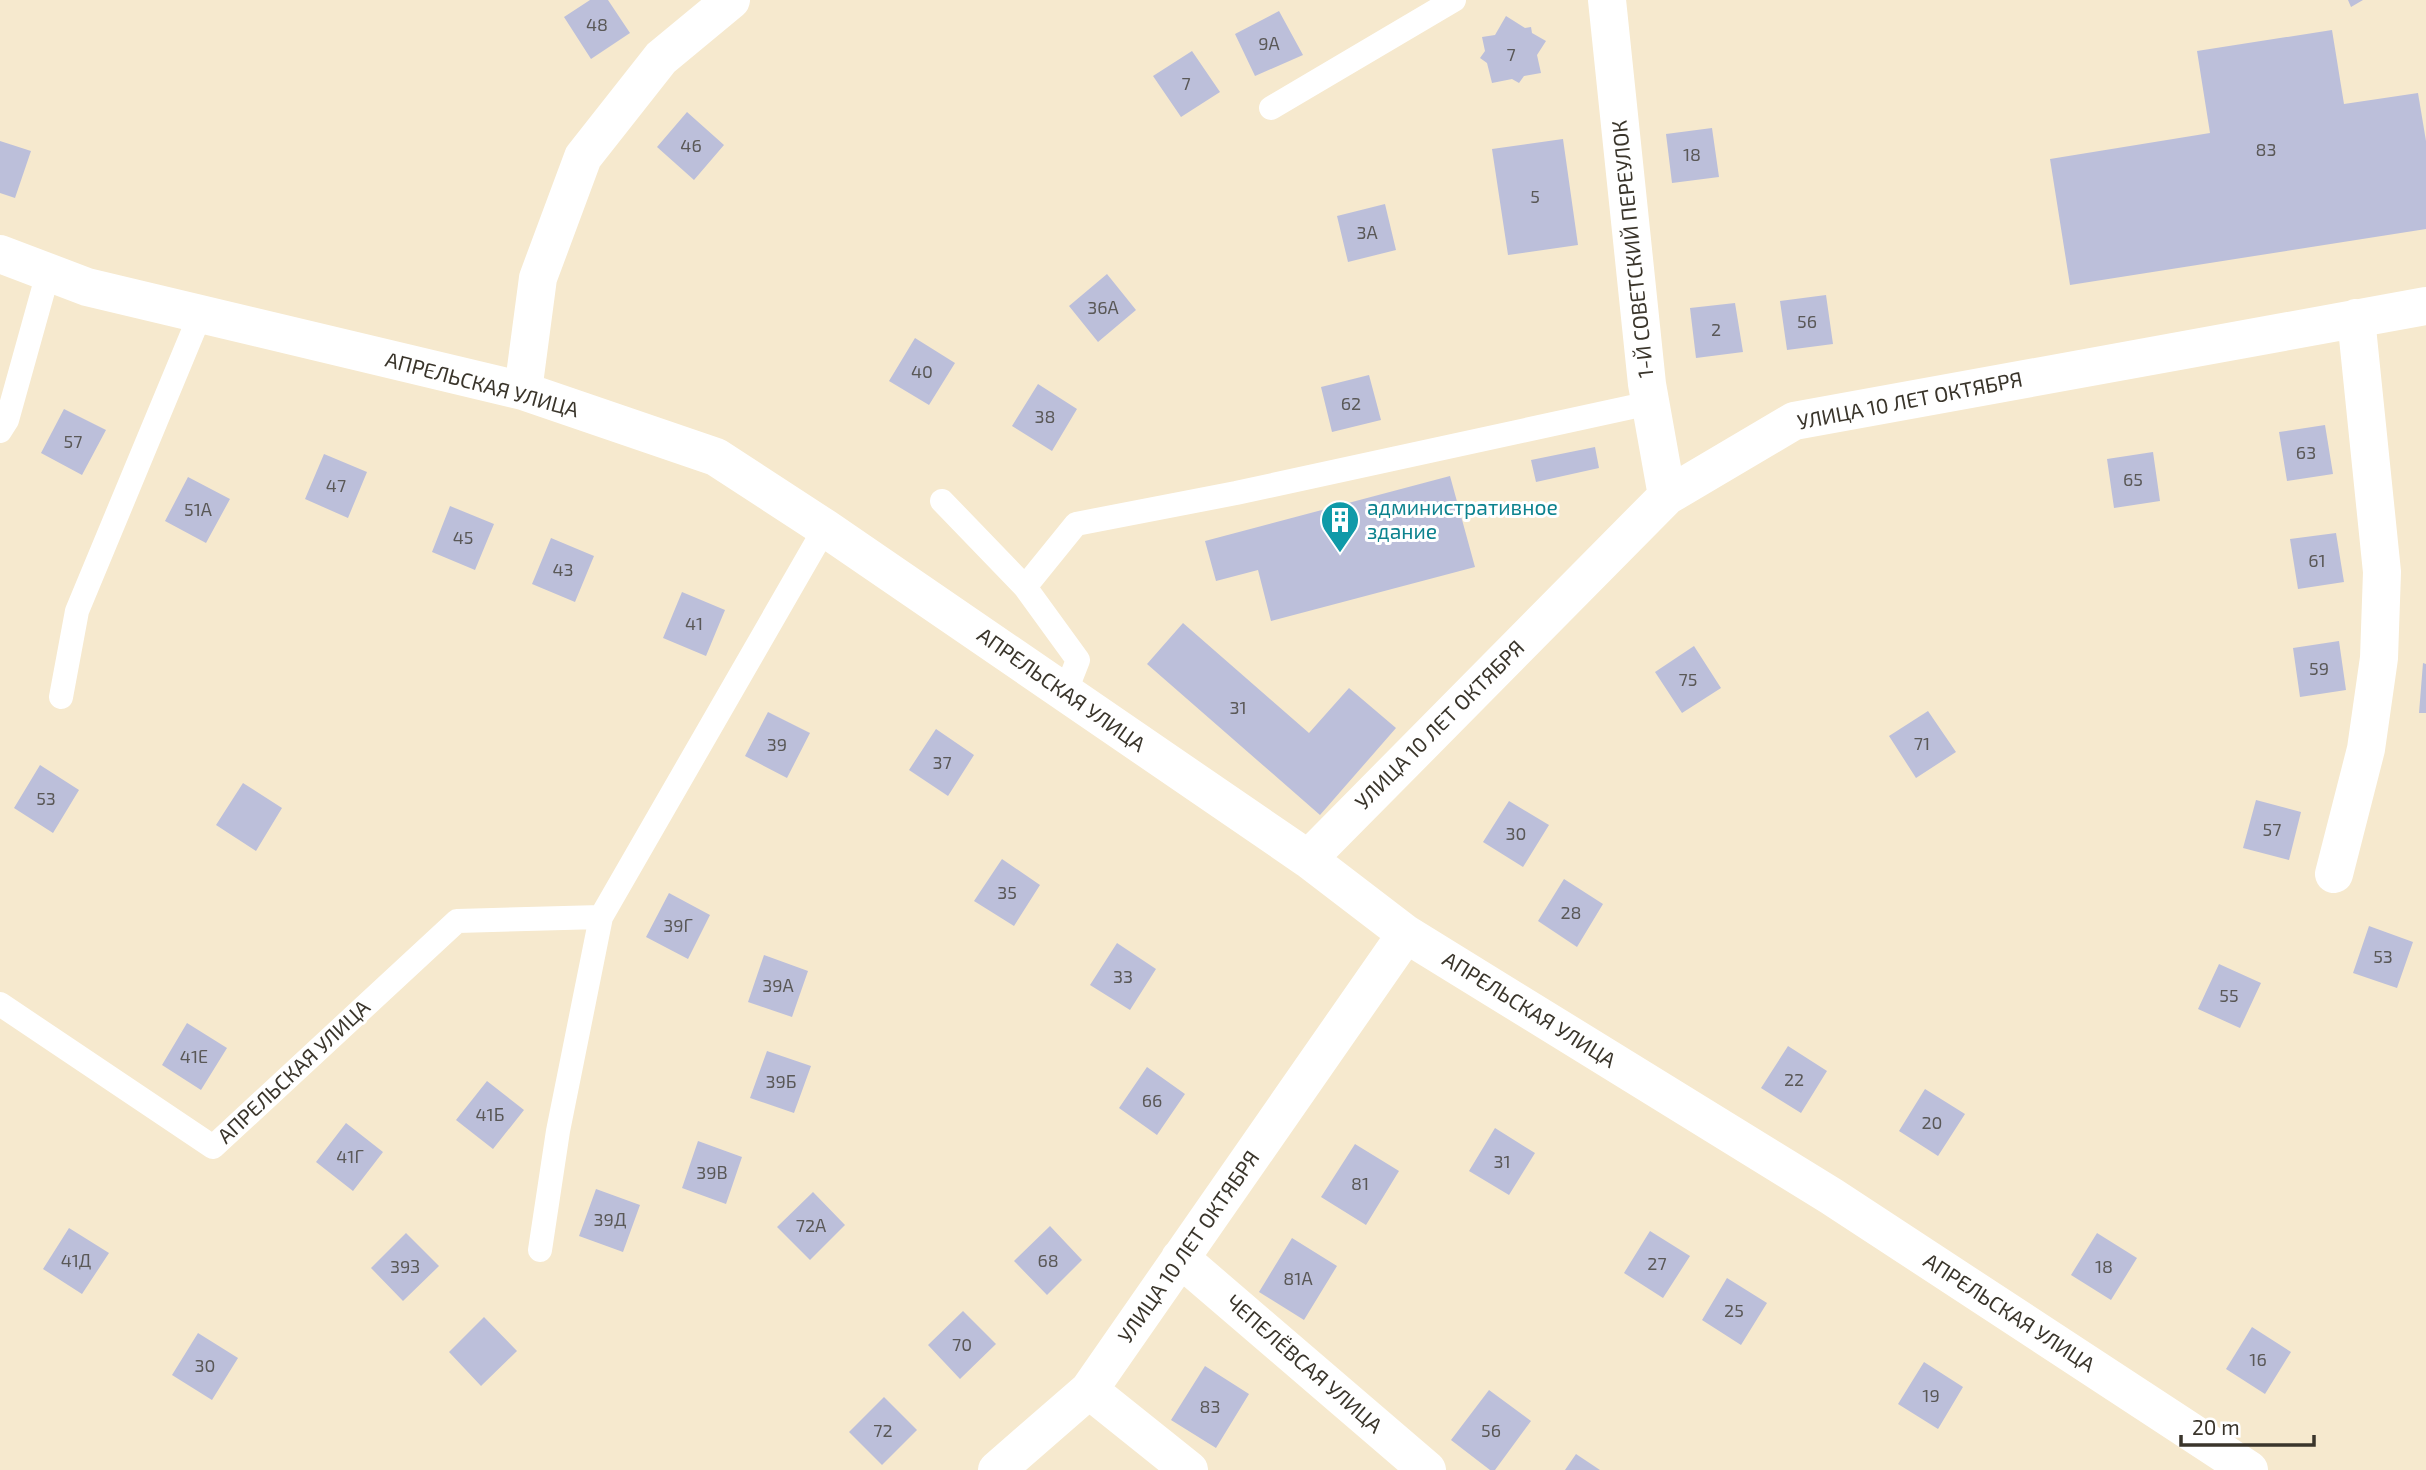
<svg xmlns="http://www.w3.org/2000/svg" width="2426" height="1470" viewBox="0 0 2426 1470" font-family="'Exo 2',sans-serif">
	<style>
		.building { fill: #bcbfda }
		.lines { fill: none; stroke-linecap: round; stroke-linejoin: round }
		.lane { stroke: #fff; stroke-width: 24 }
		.street { stroke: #fff; stroke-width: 38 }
		.labels { text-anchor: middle; stroke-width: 6; stroke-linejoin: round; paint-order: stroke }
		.number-label { font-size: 18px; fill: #5a5857 }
		.street-label { font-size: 21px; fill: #3a352b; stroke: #fff }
		.culture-label { font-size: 21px; fill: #0d838f; stroke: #fff; text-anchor: start }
	</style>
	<rect width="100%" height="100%" fill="#f6e9ce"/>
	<path class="building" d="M590 0H608L630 33 591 59 564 17Z
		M2348 0H2363L2351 7Z
		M1279 11 1303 55 1255 76 1235 34Z
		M1506 16 1525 28 1531 27 1532 33 1546 41 1537 55 1541 73 1524 76 1519 83 1512 79 1492 83 1487 63 1480 58 1485 51 1482 37 1495 35Z
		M2332 30 2344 104 2418 93 2426 141V229L2070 285 2050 159 2210 133 2197 51Z
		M1192 51 1220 92 1181 117 1153 76Z
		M687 112 724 145 694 180 657 147Z
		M1712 128 1719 177 1672 183 1666 134Z
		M1563 139 1578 245 1508 255 1492 149Z
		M0 141 31 151 15 198 0 193Z
		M1385 204 1396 250 1348 262 1337 216Z
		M1107 274 1136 310 1098 342 1069 306Z
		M1826 295 1833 344 1787 350 1780 301Z
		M1735 303 1743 352 1696 358 1690 308Z
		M915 338 955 363 929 405 889 381Z
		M1369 375 1381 420 1332 432 1321 387Z
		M1038 384 1077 409 1052 451 1012 426Z
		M64 409 106 430 82 475 41 453Z
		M2325 425 2333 474 2287 481 2279 432Z
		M1595 447 1599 468 1536 482 1531 460Z
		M2153 452 2160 501 2114 508 2107 459Z
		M324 454 367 472 348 518 305 499Z
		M1450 476 1475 567 1271 621 1258 570 1216 581 1205 541Z
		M188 477 230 499 206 543 165 521Z
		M450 506 494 524 475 570 432 552Z
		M2336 533 2344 582 2298 589 2290 539Z
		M551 538 594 556 575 602 532 584Z
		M682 592 725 610 706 656 663 638Z
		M1183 623 1309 733 1349 688 1396 728 1320 815 1147 664Z
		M2339 641 2346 690 2300 697 2293 648Z
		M1694 646 1721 688 1682 713 1655 672Z
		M2423 663 2426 664V713H2419Z
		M1928 711 1956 752 1916 778 1889 736Z
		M768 712 810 733 787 778 745 756Z
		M936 729 974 755 948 796 909 770Z
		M40 765 79 790 53 833 14 808Z
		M243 783 282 808 256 851 216 825Z
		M2256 800 2301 812 2289 860 2243 848Z
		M1509 801 1549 825 1523 867 1483 842Z
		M1002 859 1040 885 1014 926 974 901Z
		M1564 879 1603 904 1577 947 1538 921Z
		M669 893 710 915 688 959 646 937Z
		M2369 926 2413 942 2397 988 2353 973Z
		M1117 943 1156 969 1130 1010 1090 985Z
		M764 955 808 971 792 1017 748 1002Z
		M2219 964 2261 983 2240 1028 2198 1009Z
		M187 1023 227 1048 201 1090 162 1065Z
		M1788 1046 1827 1071 1801 1113 1761 1088Z
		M767 1051 811 1066 794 1113 750 1098Z
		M1147 1067 1185 1094 1157 1135 1119 1108Z
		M487 1081 524 1110 493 1149 456 1120Z
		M1925 1089 1965 1114 1938 1156 1899 1131Z
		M346 1123 383 1152 353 1191 316 1162Z
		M1495 1128 1535 1153 1509 1195 1469 1171Z
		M698 1141 742 1157 726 1204 682 1188Z
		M1355 1144 1399 1171 1366 1225 1321 1197Z
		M596 1189 640 1205 623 1252 579 1236Z
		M813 1192 845 1225 810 1260 777 1227Z
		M1050 1226 1082 1260 1047 1295 1014 1261Z
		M69 1228 109 1253 82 1294 43 1269Z
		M1650 1231 1690 1256 1663 1298 1624 1273Z
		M406 1233 439 1266 403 1301 371 1268Z
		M2097 1233 2137 1258 2111 1300 2071 1275Z
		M1292 1238 1337 1266 1304 1320 1259 1292Z
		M1727 1278 1767 1303 1741 1345 1702 1320Z
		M963 1311 996 1344 960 1379 928 1345Z
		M484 1317 517 1351 481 1386 449 1352Z
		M2252 1327 2291 1352 2265 1394 2226 1369Z
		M198 1333 238 1358 212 1400 172 1375Z
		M1924 1362 1963 1387 1938 1429 1898 1404Z
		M1205 1366 1249 1394 1216 1448 1171 1420Z
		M1489 1390 1531 1421 1495 1470H1490L1451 1440Z
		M884 1397 917 1430 882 1465 849 1432Z
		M1576 1454 1600 1470H1565Z"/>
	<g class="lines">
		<path class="lane" d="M1271 108 1454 0
			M0 431 7 420 48 273
			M942 501 1025 587 1078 660 1065 693
			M1025 587 1076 524 1236 493 1650 403
			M61 697 77 611 200 315
			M0 1004 213 1147 457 921 601 917 825 528
			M540 1250 558 1131 601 917"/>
		<path class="street" d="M1607 0 1647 384 1667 496
			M0 254 87 287 523 391 716 457 825 528 1308 859 1406 934 1831 1196 2249 1470
			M523 391 538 278 583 157 661 58 731 0
			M1308 859 1667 496 1794 421 2426 306
			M2334 874 2366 749 2379 658 2382 572 2356 318
			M1180 1258 1427 1470
			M1089 1390 1189 1470
			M997 1470 1089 1390 1406 934"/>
	</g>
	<defs>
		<symbol id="building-pin" viewBox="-11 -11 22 30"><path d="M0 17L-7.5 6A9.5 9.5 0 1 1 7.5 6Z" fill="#0f9aa8" stroke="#fff"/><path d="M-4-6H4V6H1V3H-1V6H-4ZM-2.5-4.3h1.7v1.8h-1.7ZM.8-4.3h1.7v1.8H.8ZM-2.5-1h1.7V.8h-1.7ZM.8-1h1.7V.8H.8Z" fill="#fff"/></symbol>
	</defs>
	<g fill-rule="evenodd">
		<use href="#building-pin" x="1318" y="498" width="44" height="60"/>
	</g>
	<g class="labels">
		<g class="number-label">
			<text x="597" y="31">48</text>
			<text x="1269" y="50">9А</text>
			<text x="1511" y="61">7</text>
			<text x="1186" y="90">7</text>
			<text x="691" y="152">46</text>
			<text x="2266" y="156">83</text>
			<text x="1692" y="161">18</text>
			<text x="1535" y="203">5</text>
			<text x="1367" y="239">3А</text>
			<text x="1103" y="314">36А</text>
			<text x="1807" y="328">56</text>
			<text x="1716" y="336">2</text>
			<text x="922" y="378">40</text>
			<text x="1351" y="410">62</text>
			<text x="1045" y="423">38</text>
			<text x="73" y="448">57</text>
			<text x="2306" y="459">63</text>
			<text x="2133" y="486">65</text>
			<text x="336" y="492">47</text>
			<text x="198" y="516">51А</text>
			<text x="463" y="544">45</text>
			<text x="2317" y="567">61</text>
			<text x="563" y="576">43</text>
			<text x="694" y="630">41</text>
			<text x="2319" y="675">59</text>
			<text x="1688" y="686">75</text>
			<text x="1238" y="714">31</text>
			<text x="1922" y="750">71</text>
			<text x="777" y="751">39</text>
			<text x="942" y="769">37</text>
			<text x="46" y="805">53</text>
			<text x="2272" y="836">57</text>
			<text x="1516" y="840">30</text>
			<text x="1007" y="899">35</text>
			<text x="1571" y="919">28</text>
			<text x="678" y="932">39Г</text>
			<text x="2383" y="963">53</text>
			<text x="1123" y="983">33</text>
			<text x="778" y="992">39А</text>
			<text x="2229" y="1002">55</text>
			<text x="194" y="1063">41Е</text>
			<text x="1794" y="1086">22</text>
			<text x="781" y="1088">39Б</text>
			<text x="1152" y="1107">66</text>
			<text x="490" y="1121">41Б</text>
			<text x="1932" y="1129">20</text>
			<text x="350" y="1163">41Г</text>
			<text x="1502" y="1168">31</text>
			<text x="712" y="1179">39В</text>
			<text x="1360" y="1190">81</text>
			<text x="610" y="1226">39Д</text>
			<text x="811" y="1232">72А</text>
			<text x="76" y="1267">41Д</text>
			<text x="1048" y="1267">68</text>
			<text x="1657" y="1270">27</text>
			<text x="405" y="1273">39З</text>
			<text x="2104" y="1273">18</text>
			<text x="1298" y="1285">81А</text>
			<text x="1734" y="1317">25</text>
			<text x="962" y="1351">70</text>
			<text x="2258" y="1366">16</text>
			<text x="205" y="1372">30</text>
			<text x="1931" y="1402">19</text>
			<text x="1210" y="1413">83</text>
			<text x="883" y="1437">72</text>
			<text x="1491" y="1437">56</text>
		</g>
		<g class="street-label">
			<text transform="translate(1633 249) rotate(-96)" y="7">1-Й СОВЕТСКИЙ ПЕРЕУЛОК</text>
			<text transform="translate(482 385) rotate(15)" y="7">АПРЕЛЬСКАЯ УЛИЦА</text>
			<text transform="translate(1910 401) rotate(-11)" y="7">УЛИЦА 10 ЛЕТ ОКТЯБРЯ</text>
			<text transform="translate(1061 690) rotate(35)" y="7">АПРЕЛЬСКАЯ УЛИЦА</text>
			<text transform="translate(1440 725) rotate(-45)" y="7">УЛИЦА 10 ЛЕТ ОКТЯБРЯ</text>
			<text transform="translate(1529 1010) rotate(32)" y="7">АПРЕЛЬСКАЯ УЛИЦА</text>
			<text transform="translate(294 1072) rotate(-43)" y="7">АПРЕЛЬСКАЯ УЛИЦА</text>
			<text transform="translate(1189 1247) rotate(-55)" y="7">УЛИЦА 10 ЛЕТ ОКТЯБРЯ</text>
			<text transform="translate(2009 1313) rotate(33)" y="7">АПРЕЛЬСКАЯ УЛИЦА</text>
			<text transform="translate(1304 1364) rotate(41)" y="7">ЧЕПЕЛЁВСАЯ УЛИЦА</text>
		</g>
		<g class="culture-label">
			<text x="1367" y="515">административное<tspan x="1367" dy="24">здание</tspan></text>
		</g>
	</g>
	<path d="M2181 1435v10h133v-10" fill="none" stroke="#3a352b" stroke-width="3.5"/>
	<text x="2192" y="1435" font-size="21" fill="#3a352b" stroke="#ffffff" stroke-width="5" paint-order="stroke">20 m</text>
</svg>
